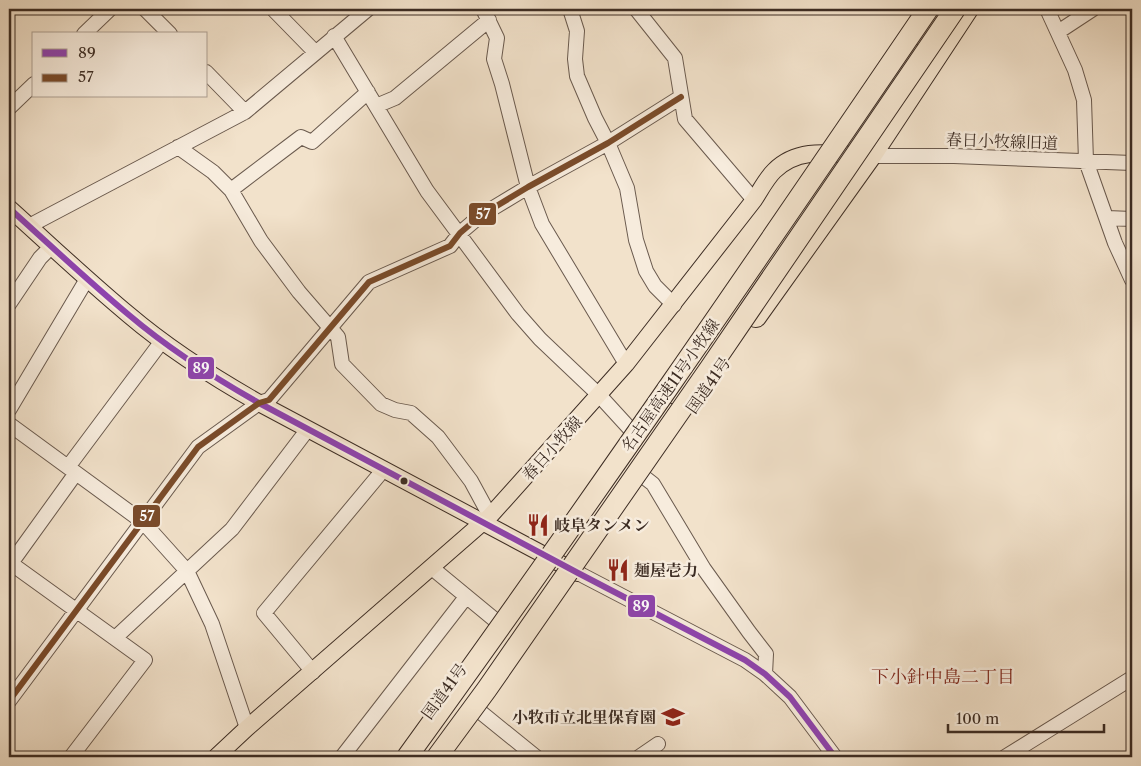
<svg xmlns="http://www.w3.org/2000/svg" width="1141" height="766" viewBox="0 0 1141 766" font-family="'Libre Caslon Text','Noto Serif JP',serif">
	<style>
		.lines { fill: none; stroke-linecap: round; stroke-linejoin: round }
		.minor-casing { stroke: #6a5a4e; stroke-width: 16 }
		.major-casing { stroke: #3d2d24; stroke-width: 18 }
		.highway-casing { stroke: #3d2d24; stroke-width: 22 }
		.minor { stroke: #f7ecdd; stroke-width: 14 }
		.major { stroke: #f2e2cb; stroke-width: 16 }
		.highway { stroke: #f2e2cb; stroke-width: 20 }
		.highway-bridge-casing { stroke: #3d2d24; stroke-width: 22; stroke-linecap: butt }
		.highway-bridge { stroke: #f2e2cb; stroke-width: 20 }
		.bus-1-casing { stroke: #f7ecdd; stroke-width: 10 }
		.bus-2-casing { stroke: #f7ecdd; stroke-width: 10 }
		.bus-1 { stroke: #8e44ad; stroke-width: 6 }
		.bus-2 { stroke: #7a4b2a; stroke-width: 6 }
		.bus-dot { fill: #3d2d24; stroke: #f7ecdd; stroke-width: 2 }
		.labels { text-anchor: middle; stroke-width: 5; stroke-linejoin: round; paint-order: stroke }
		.street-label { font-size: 16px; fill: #3d2d24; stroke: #f7ecdd }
		.poi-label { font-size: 16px; font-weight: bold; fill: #3d2d24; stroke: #f7ecdd; text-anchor: start }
		.neighbourhood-label { font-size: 18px; fill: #7a1f14; stroke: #f7ecdd }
		.line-badge { stroke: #f7ecdd; stroke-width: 2 }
		.badge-label { font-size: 14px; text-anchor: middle; font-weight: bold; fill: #fff }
	</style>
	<rect width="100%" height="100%" fill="#f2e2cb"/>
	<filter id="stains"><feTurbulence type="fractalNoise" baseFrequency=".004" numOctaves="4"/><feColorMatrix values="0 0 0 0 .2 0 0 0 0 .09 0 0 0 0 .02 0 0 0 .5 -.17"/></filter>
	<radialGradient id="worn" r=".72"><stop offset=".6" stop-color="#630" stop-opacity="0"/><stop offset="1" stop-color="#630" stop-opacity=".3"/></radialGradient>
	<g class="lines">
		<defs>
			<path id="minor" d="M145 9 170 34
				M273 9 315 52
				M483 9 497 38 494 59 502 84 528 187 542 224 626 364
				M570 9 577 31 575 59 577 76 595 118 608 143 627 188 636 240 646 271 655 286 674 305
				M636 9 675 58 685 119 754 200
				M1047 9 1075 70 1084 100 1086 161 1115 243 1132 280
				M1058 32 1093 9
				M84 34 110 9
				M334 36 427 191 518 314 540 339 599 395 631 430
				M206 72 245 112
				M376 106 395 98 489 20
				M9 108 34 84
				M178 147 213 172 231 190 261 241 299 292 338 337 342 364 381 404 395 410 411 413 438 437 471 481 490 516
				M871 156H954L1132 163
				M231 190 301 137 312 142 368 92
				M1107 218 1132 219
				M29 226 245 112 368 9
				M9 304 40 258 51 247
				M9 410 87 279
				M9 424 143 522 187 571 212 624 247 728
				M68 467 162 341
				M644 477 653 484 704 569 749 632 766 654 765 674
				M9 562 145 660 71 757
				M9 566 76 473
				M432 568 495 620
				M578 573 745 660 765 674 790 697 835 757
				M115 638 232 529 308 429
				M313 672 264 613 384 469
				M9 701 198 447 259 403 269 400 369 282 450 246 460 233 480 216 528 187 608 143 681 97
				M478 710 536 757
				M342 757 466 597
				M639 757 658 744
				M1005 757 1132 678"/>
			<path id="major" d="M9 208C49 244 88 281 129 315 169 349 213 377 259 403L578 573
				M216 757 247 728 490 516 626 364 754 200C760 191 766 179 774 171 799 146 832 154 864 156"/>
			<path id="highway" d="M921 35 940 9
				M756 317 871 156 968 9
				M594 515 667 413"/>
		</defs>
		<use href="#minor" class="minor-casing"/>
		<use href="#major" class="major-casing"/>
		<use href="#highway" class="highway-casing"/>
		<use href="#minor" class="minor"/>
		<use href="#major" class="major"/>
		<use href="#highway" class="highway"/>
		<defs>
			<path id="highway-bridge" d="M407 757C585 511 757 260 928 9
				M437 757 487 689 710 368 955 9"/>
		</defs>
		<use href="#highway-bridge" class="highway-bridge-casing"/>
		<use href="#highway-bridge" class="highway-bridge"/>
		<defs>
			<path id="bus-1" d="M9 208C49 244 88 281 129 315 169 349 213 377 259 403L578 573 745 660 765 674 790 697 835 757"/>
			<path id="bus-2" d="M9 701 198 447 259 403 269 400 369 282 450 246 460 233 480 216 528 187 608 143 681 97"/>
		</defs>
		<use href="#bus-1" class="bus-1-casing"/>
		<use href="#bus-2" class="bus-2-casing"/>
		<use href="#bus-1" class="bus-1"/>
		<use href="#bus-2" class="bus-2"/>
	</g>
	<defs>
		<symbol id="restaurant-bare" viewBox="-9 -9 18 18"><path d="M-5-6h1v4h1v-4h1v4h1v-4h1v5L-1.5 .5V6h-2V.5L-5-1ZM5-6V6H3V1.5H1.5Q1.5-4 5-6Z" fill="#8f2418" stroke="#f7ecdd" stroke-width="2.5" paint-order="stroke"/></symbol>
		<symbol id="school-bare" viewBox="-9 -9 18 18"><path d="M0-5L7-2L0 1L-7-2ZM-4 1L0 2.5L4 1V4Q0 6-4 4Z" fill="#8f2418" stroke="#f7ecdd" stroke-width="2.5" paint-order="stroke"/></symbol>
	</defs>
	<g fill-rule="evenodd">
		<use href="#restaurant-bare" x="522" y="509" width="32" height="32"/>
		<use href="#restaurant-bare" x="602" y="554" width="32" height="32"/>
		<use href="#school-bare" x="657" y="701" width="32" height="32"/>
	</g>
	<circle class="bus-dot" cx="404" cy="481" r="4.5"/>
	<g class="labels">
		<g class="street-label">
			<text transform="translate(1002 141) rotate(2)" y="6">春日小牧線旧道</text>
			<text transform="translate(670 385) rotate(-55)" y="6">名古屋高速11号小牧線</text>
			<text transform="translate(708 385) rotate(-55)" y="6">国道41号</text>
			<text transform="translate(552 448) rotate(-48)" y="6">春日小牧線</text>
			<text transform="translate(444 691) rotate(-54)" y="6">国道41号</text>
		</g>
		<g class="poi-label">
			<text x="554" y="531">岐阜タンメン</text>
			<text x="634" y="576">麺屋壱力</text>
			<text x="656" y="723" text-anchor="end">小牧市立北里保育園</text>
		</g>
		<g class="neighbourhood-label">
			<text x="943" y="683">下小針中島二丁目</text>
		</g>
	</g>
	<g class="line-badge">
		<rect x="468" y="202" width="29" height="24" rx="5" fill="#7a4b2a"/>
		<rect x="187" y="356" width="28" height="24" rx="5" fill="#8e44ad"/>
		<rect x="132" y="504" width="29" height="24" rx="5" fill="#7a4b2a"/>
		<rect x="627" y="594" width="29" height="24" rx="5" fill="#8e44ad"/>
	</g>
	<g class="badge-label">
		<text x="483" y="219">57</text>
		<text x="201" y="373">89</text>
		<text x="147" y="521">57</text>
		<text x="641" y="611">89</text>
	</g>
	<rect width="1141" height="766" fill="none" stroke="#f2e2cb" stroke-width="30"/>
	<rect x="10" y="10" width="1121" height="746" fill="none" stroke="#3d2d24" stroke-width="2.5"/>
	<rect x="15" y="15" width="1111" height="736" fill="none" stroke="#3d2d24"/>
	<rect x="32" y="32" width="175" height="65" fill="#f7ecdd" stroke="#ada093"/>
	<rect x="42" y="49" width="25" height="8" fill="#8e44ad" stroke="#ada093"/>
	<text x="78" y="58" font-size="15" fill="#3d2d24">89</text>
	<rect x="42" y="74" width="25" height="8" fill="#7a4b2a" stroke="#ada093"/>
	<text x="78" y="82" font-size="15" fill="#3d2d24">57</text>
	<path d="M948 724v8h156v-8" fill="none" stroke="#3d2d24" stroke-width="2.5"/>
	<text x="956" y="724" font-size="15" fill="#3d2d24" stroke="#f7ecdd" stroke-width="4" paint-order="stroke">100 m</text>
	<rect width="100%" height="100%" filter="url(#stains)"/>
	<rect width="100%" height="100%" fill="url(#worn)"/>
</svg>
